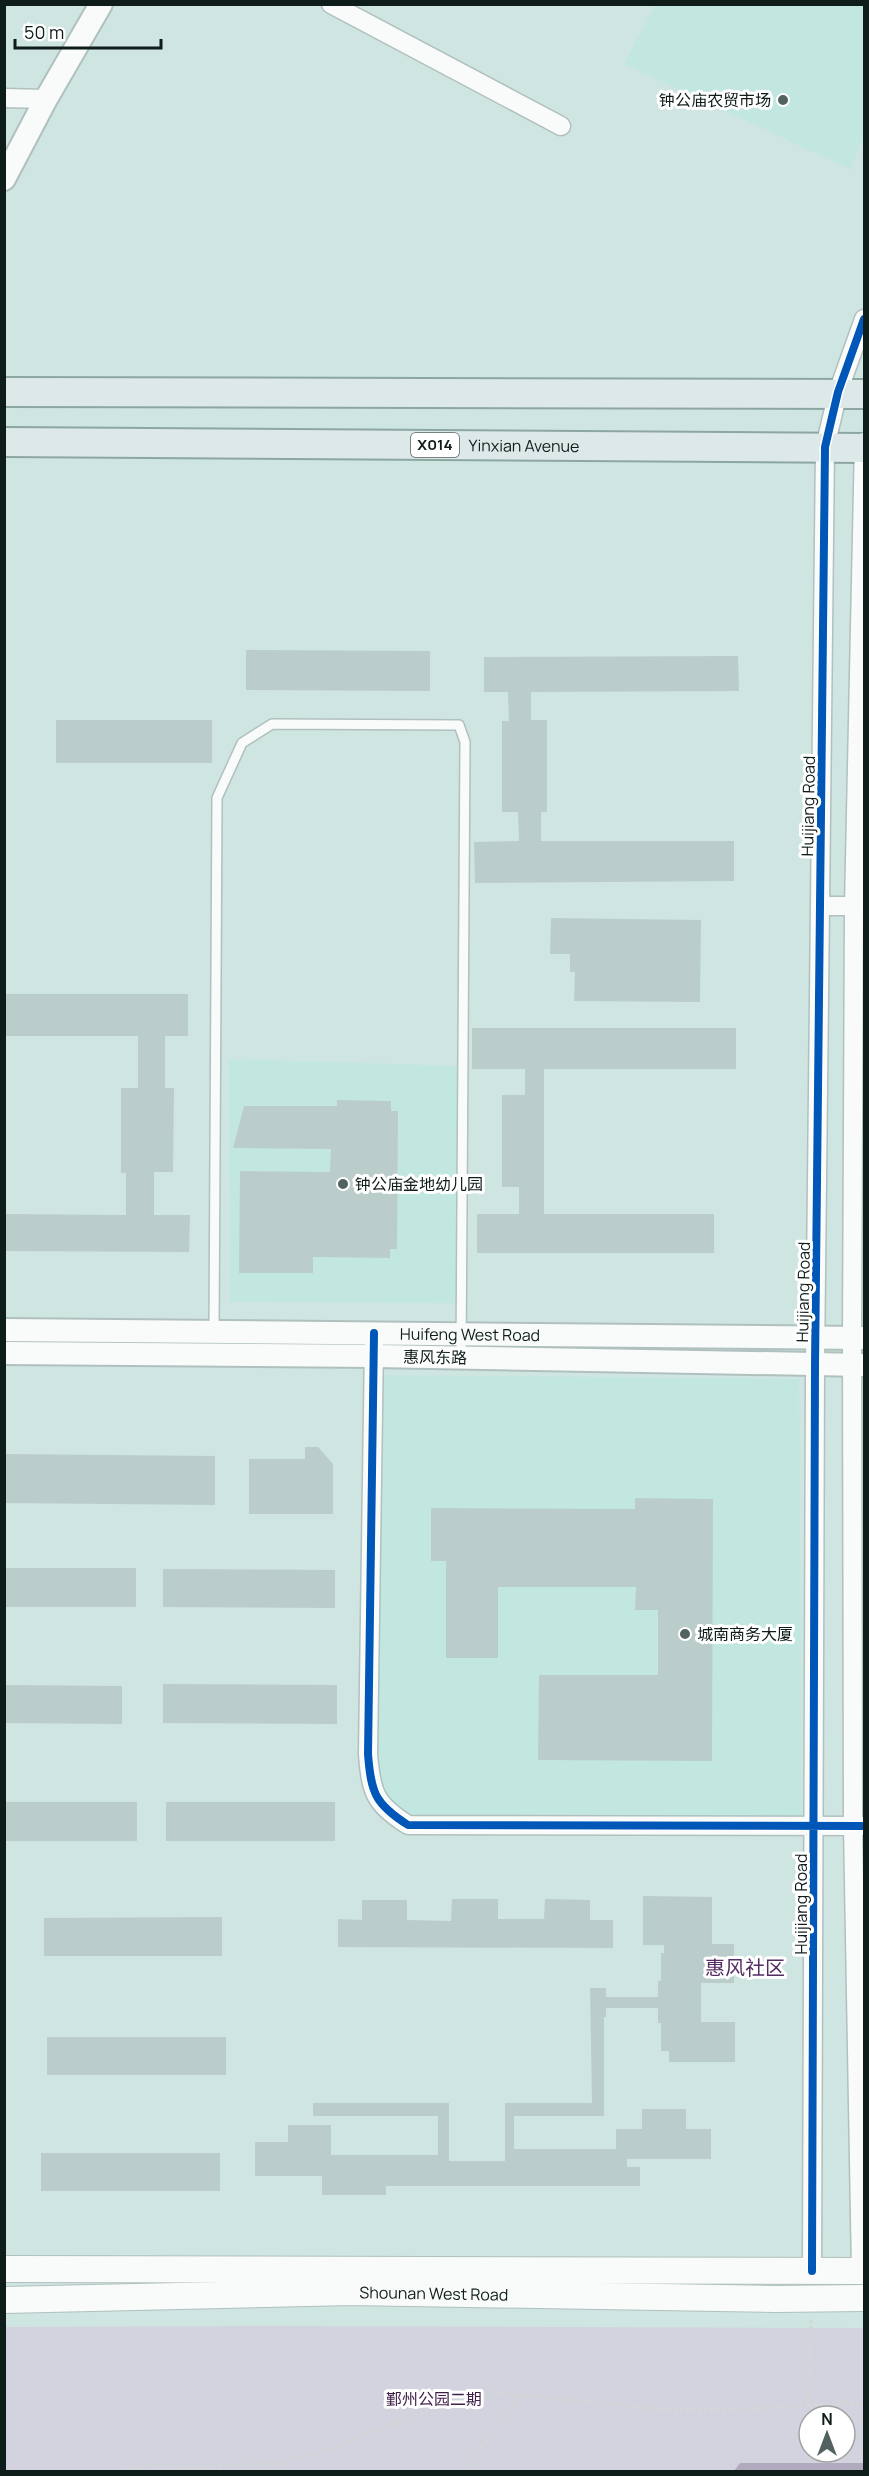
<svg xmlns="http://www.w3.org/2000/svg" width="869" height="2476" viewBox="0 0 869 2476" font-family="Manrope,'Noto Sans SC',sans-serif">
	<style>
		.built { fill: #c2e7e0 }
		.green { fill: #d2d3df; fill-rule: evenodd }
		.water { fill: #b1a9bd }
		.building { fill: #bbcdca }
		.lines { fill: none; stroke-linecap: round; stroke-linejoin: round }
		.service-casing { stroke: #b0c0be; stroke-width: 12 }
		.minor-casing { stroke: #b0c0be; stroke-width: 21 }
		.tertiary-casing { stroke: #b0c0be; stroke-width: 26 }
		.secondary-casing { stroke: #b0c0be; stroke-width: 28 }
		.primary-casing { stroke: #8ca7a3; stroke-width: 32 }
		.path { stroke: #d2d7d7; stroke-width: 4; stroke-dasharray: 3 3; stroke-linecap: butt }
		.service { stroke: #f8fbfa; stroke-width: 9 }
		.minor { stroke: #f8fbfa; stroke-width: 18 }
		.tertiary { stroke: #f8fbfa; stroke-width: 22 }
		.secondary { stroke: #f8fbfa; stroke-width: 26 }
		.primary { stroke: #dde9e8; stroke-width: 28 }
		.cycleway-casing { stroke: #fff; stroke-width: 11 }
		.cycleway { stroke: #0057b8; stroke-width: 8 }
		.poi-dot { fill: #526260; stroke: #fff; stroke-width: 2 }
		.labels { text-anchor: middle; stroke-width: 6; stroke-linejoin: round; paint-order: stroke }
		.shield { fill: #fff; stroke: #56605f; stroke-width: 1.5 }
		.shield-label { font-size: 15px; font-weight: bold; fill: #0e1c1a }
		.poi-label { font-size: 16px; fill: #0e1c1a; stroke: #fff; text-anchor: start }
		.street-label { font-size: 16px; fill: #0e1c1a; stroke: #fff }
		.park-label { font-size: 16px; fill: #3d1f48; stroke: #fff }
		.quarter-label { font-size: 20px; fill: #532c63; stroke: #fff }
	</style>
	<rect width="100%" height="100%" fill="#cfe5e1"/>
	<path class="built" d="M655 5H864V136L850 169 624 64Z
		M229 1059 457 1066 456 1303 230 1302Z
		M382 1375 799 1379 802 1816 417 1817 395 1807 383 1796 377 1773 376 1755Z"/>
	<path class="green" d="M281 2326 864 2328V2471H5L4 2327ZM809 2416H845V2452H809Z"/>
	<path class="water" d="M740 2463H864V2471H734Z"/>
	<path class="building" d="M246 650 430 651V691L246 690Z
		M738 656 739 691 531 692V720H547V812H541V841H734V881L475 883 474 842 519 841 518 812H502V721H509L508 692H484V657Z
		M56 720H212V763H56Z
		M551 918 701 920 700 1002 574 1001 575 972H570V954H550Z
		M4 994H188V1036H165V1088H174L173 1172H154V1215H190L189 1252 4 1251V1214L126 1215V1173H121V1088H138V1036H4Z
		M472 1028H736V1069H544V1214H714V1253H477V1214H519V1187H502V1095H525V1069H472Z
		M337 1100 391 1101V1111H398L397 1249H390V1258L313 1257V1273H239L240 1171 330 1172 331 1149 233 1148 244 1106H337Z
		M305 1447H318L333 1464V1514H249V1459H305Z
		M4 1454 215 1456V1505L4 1503Z
		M635 1498 713 1499 712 1761 538 1760 539 1675H658V1610H635L636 1587H498V1658H446V1561H431V1508L635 1509Z
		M4 1568H136V1607H4Z
		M163 1569 335 1570V1608L163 1607Z
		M163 1684 337 1685V1724L163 1723Z
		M4 1685 122 1686V1724L4 1723Z
		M4 1802H137V1841H4Z
		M166 1802H335V1841H166Z
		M643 1896 712 1897V1944H734V1983H701V2022H735V2062H669V2051H661V2023H658V2008H606V2017H604V2116H514V2149H616V2129H642V2109H686V2129H711V2159H627V2167H640V2186H386V2195H322V2176H255V2142H288V2125H331V2155H438V2116H313V2103H449V2161H505V2103H592L590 1988H606V1997H658V1981H661V1953H664V1945H643Z
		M452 1899H498V1919H544L545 1899 590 1900V1920H613V1948L338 1947V1919L362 1920V1900H407V1920L451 1921Z
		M222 1917V1956H44V1918Z
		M47 2037H226V2075H47Z
		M41 2153H220V2191H41Z"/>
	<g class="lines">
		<defs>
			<path id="service" d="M214 1331 217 798 242 743 272 724 459 725 465 742 461 1358"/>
			<path id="minor" d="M331 4 561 126
				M4 98 46 99
				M820 906H864
				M374 1343 368 1754C371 1793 375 1804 408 1825L863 1826
				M812 2271 815 1365 825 447 838 392 864 319
				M861 2271 853 1826 852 1338 854 906 864 442"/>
			<g id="tertiary">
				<path d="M4 179 46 99 101 4"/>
				<path id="s1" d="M4 1330 864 1338"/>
				<path d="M4 1353 375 1356 864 1365"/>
			</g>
			<g id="secondary">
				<path d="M4 2269 864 2271"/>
				<path id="s2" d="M4 2300 350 2292 775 2299 864 2298"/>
			</g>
			<g id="primary">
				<path d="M4 392 864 394"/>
				<path id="s3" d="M4 442 864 448"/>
			</g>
		</defs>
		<use href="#service" class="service-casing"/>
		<use href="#minor" class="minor-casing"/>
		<use href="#tertiary" class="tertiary-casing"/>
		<use href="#secondary" class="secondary-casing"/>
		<use href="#primary" class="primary-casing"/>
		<path class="path" d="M808 2405 864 2403
			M272 2463 275 2472
			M117 2472 147 2466 203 2467 272 2463 325 2451 445 2403 502 2393 667 2410H732L808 2405 811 2319
			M465 2472 520 2394"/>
		<use href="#service" class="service"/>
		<use href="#minor" class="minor"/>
		<use href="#tertiary" class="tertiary"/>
		<use href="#secondary" class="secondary"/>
		<use href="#primary" class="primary"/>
		<defs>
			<path id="cycleway" d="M374 1333 368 1754C371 1793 375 1804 408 1825L864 1826
				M812 2271 815 1365 825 447 838 392 864 319"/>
		</defs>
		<use href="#cycleway" class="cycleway-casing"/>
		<use href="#cycleway" class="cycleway"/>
	</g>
	<g class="poi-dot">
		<circle cx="783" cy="100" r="6"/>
		<circle cx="343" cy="1184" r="6"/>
		<circle cx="685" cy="1634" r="6"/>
	</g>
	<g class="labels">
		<rect class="shield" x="411" y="433" width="48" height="24" rx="4.5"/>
		<g class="shield-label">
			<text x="435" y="450">X014</text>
		</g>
		<g class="poi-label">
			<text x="771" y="106" text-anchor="end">钟公庙农贸市场</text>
			<text x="355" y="1190">钟公庙金地幼儿园</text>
			<text x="697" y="1640">城南商务大厦</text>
		</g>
		<g class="street-label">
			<text dy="6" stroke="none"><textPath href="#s3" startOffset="520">Yinxian Avenue</textPath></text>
			<text transform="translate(808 806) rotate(-89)" y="6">Huijiang Road</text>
			<text transform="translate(803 1292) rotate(-89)" y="6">Huijiang Road</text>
			<text dy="6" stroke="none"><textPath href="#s1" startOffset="466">Huifeng West Road</textPath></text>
			<text transform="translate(435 1357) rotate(1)" y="6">惠风东路</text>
			<text transform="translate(801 1904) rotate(-90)" y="6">Huijiang Road</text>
			<text dy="6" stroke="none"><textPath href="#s2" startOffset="430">Shounan West Road</textPath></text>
		</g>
		<g class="park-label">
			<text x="434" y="2405">鄞州公园二期</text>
		</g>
		<g class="quarter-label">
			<text x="745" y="1975">惠风社区</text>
		</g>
	</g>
	<rect width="869" height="2476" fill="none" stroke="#0e1c1a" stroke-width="12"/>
	<g transform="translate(827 2434)"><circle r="28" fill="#ffffff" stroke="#9fa4a3" stroke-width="1.5"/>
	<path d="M0-4.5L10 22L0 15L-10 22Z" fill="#526260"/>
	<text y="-9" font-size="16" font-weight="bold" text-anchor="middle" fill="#0e1c1a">N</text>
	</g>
	<path d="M15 39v9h146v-9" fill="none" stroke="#0e1c1a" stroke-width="3"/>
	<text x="24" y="39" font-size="18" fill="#0e1c1a" stroke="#ffffff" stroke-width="4.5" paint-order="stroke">50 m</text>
</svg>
